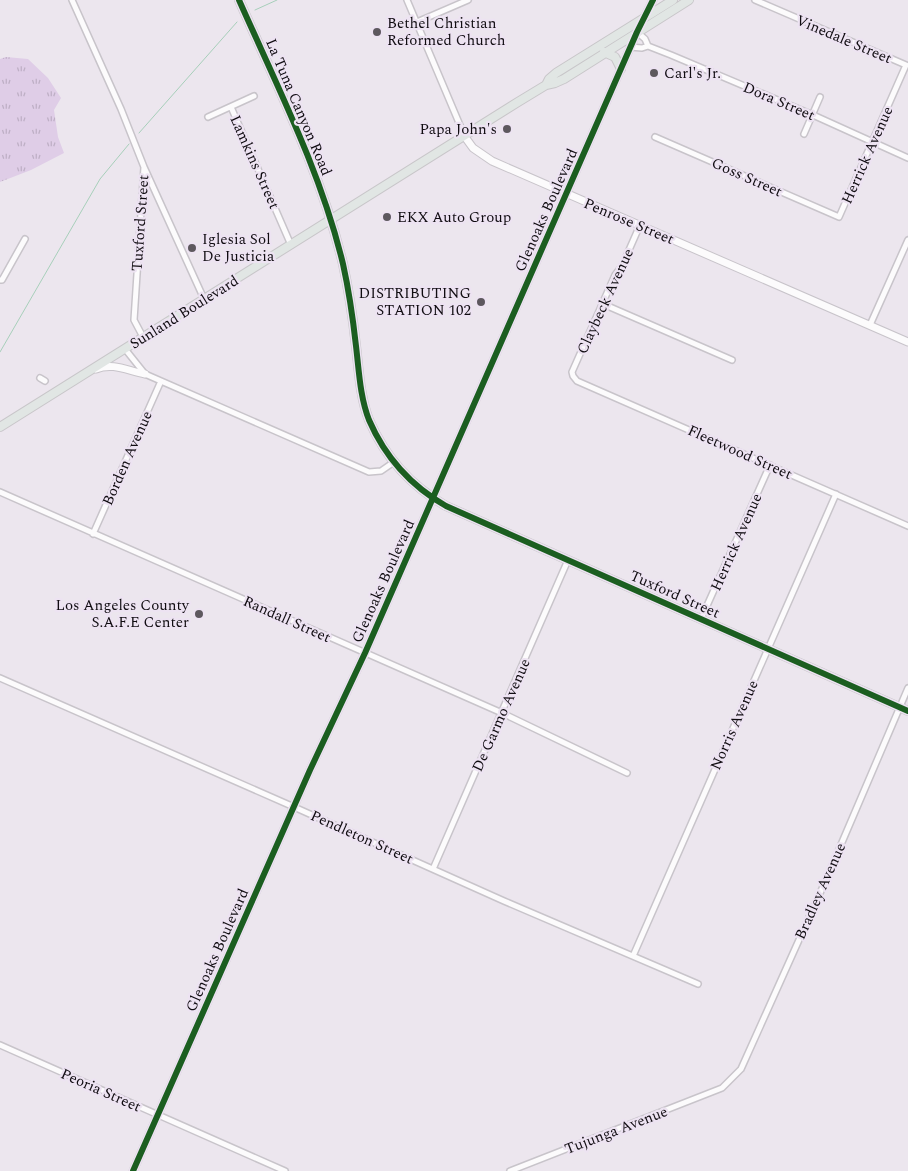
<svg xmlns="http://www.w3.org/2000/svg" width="908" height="1171" viewBox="0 0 908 1171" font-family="Spectral,serif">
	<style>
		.grass { fill: url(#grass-tufts) }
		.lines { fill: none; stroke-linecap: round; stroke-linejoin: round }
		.stream { stroke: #a7cfba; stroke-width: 1 }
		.street-casing { stroke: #c8c4ca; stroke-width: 8 }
		.secondary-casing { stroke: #c8c4ca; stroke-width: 9 }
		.primary-casing { stroke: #c8c6c9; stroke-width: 10 }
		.street { stroke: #fcfbfc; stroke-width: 5 }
		.secondary { stroke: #fcfbfc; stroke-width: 7 }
		.primary { stroke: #e1e6e4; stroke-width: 8 }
		.cycleway-casing { stroke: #ede3f2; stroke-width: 9 }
		.cycleway { stroke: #1b5e20; stroke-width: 6 }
		.poi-dot { fill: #5d585e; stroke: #ede3f2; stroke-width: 2 }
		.labels { text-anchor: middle; stroke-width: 4.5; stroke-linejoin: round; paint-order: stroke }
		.poi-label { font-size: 15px; fill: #100c11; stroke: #ede3f2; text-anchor: start }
		.street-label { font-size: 15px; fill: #100c11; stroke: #ede3f2 }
	</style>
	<defs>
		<pattern id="grass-tufts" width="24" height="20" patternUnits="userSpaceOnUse" patternTransform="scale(1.25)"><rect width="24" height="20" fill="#dfcde7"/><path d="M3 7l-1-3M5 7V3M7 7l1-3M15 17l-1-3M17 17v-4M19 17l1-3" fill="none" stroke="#beafc5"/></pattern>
	</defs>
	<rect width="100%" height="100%" fill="#ece6ee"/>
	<path class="grass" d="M6 57 28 59 48 78 61 98 54 110 58 137 64 153 31 170 0 182V59Z"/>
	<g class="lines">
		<path class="stream" d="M255 10 277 0
			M139 133 237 22
			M0 352 100 179 129 144"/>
		<defs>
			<path id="street" d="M72 0 121 109 144 167 134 320 143 337
				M407 0 465 137
				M417 22 468 0
				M637 32 645 39 648 46
				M630 47 642 48 648 46 671 55 813 115 908 158
				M231 107 291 245
				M208 117 254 96
				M804 134 820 97
				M655 137 839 217 906 65 755 0
				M144 167 204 299
				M640 225 622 266 615 275 572 372 573 376 577 381 908 526
				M0 280H2L25 239
				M603 304 732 360
				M870 325 908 240
				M125 349 145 374 369 472 381 471 394 462
				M40 378 45 381
				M0 492 502 713 627 773
				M93 534 161 381
				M701 619 770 465
				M0 678 294 807 504 901 698 984
				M433 869 568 560
				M633 956 836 494
				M0 1045 285 1171
				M510 1171 722 1088 741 1069 825 882 908 688"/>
			<path id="secondary" d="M465 137 473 148 492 161 908 342
				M96 369C113 362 128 371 145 374
				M133 1171 310 770 365 653 637 32 653 0"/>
			<path id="primary" d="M239 0C277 86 321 172 343 264 349 291 353 319 356 346 359 371 360 397 369 420 385 457 411 486 446 506L908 711
				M604 52 615 57 621 69
				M546 85 549 79 556 73 673 0
				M0 427 518 102 546 85 555 83 564 79 689 0"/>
		</defs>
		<use href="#street" class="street-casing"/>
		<use href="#secondary" class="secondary-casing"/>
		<use href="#primary" class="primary-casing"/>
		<use href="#street" class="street"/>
		<use href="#secondary" class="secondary"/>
		<use href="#primary" class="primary"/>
		<defs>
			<path id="cycleway" d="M239 0C277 86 321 172 343 264 349 291 353 319 356 346 359 371 360 397 369 420 385 457 411 486 446 506L908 711
				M133 1171 310 770 365 653 637 32 653 0"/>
		</defs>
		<use href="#cycleway" class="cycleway-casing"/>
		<use href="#cycleway" class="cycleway"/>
	</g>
	<g class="poi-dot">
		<circle cx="377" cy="32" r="5"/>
		<circle cx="654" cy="73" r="5"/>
		<circle cx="507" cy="129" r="5"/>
		<circle cx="387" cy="217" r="5"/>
		<circle cx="192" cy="248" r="5"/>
		<circle cx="481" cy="302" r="5"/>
		<circle cx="199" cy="614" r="5"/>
	</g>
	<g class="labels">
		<g class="poi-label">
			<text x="387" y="28">Bethel Christian<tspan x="387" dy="17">Reformed Church</tspan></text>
			<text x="664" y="78">Carl's Jr.</text>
			<text x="497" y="134" text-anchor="end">Papa John's</text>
			<text x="397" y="222">EKX Auto Group</text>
			<text x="202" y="244">Iglesia Sol<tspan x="202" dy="17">De Justicia</tspan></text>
			<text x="471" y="298" text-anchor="end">DISTRIBUTING<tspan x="471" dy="17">STATION 102</tspan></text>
			<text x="189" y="610" text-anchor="end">Los Angeles County<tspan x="189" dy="17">S.A.F.E Center</tspan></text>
		</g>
		<g class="street-label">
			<text transform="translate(844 39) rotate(23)" y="5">Vinedale Street</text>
			<text transform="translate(779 101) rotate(23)" y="5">Dora Street</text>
			<text transform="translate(299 107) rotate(67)" y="5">La Tuna Canyon Road</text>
			<text transform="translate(867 155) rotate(-66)" y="5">Herrick Avenue</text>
			<text transform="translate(255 162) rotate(66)" y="5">Lamkins Street</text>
			<text transform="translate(747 177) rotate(24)" y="5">Goss Street</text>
			<text transform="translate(546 210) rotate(-66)" y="5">Glenoaks Boulevard</text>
			<text transform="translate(629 221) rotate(23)" y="5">Penrose Street</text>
			<text transform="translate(140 223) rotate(-86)" y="5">Tuxford Street</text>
			<text transform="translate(605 301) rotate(-65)" y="5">Claybeck Avenue</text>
			<text transform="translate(184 312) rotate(-32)" y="5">Sunland Boulevard</text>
			<text transform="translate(740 452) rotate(24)" y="5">Fleetwood Street</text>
			<text transform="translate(127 458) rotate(-66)" y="5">Borden Avenue</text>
			<text transform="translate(736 542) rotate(-66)" y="5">Herrick Avenue</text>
			<text transform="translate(383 581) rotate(-66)" y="5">Glenoaks Boulevard</text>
			<text transform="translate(675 594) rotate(24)" y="5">Tuxford Street</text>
			<text transform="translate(287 619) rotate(24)" y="5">Randall Street</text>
			<text transform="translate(501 715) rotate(-66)" y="5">De Garmo Avenue</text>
			<text transform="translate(734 725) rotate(-66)" y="5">Norris Avenue</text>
			<text transform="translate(362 837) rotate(24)" y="5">Pendleton Street</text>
			<text transform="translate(820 891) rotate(-66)" y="5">Bradley Avenue</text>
			<text transform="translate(217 950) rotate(-66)" y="5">Glenoaks Boulevard</text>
			<text transform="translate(101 1090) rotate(24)" y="5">Peoria Street</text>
			<text transform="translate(616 1130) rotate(-21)" y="5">Tujunga Avenue</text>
		</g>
	</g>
</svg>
